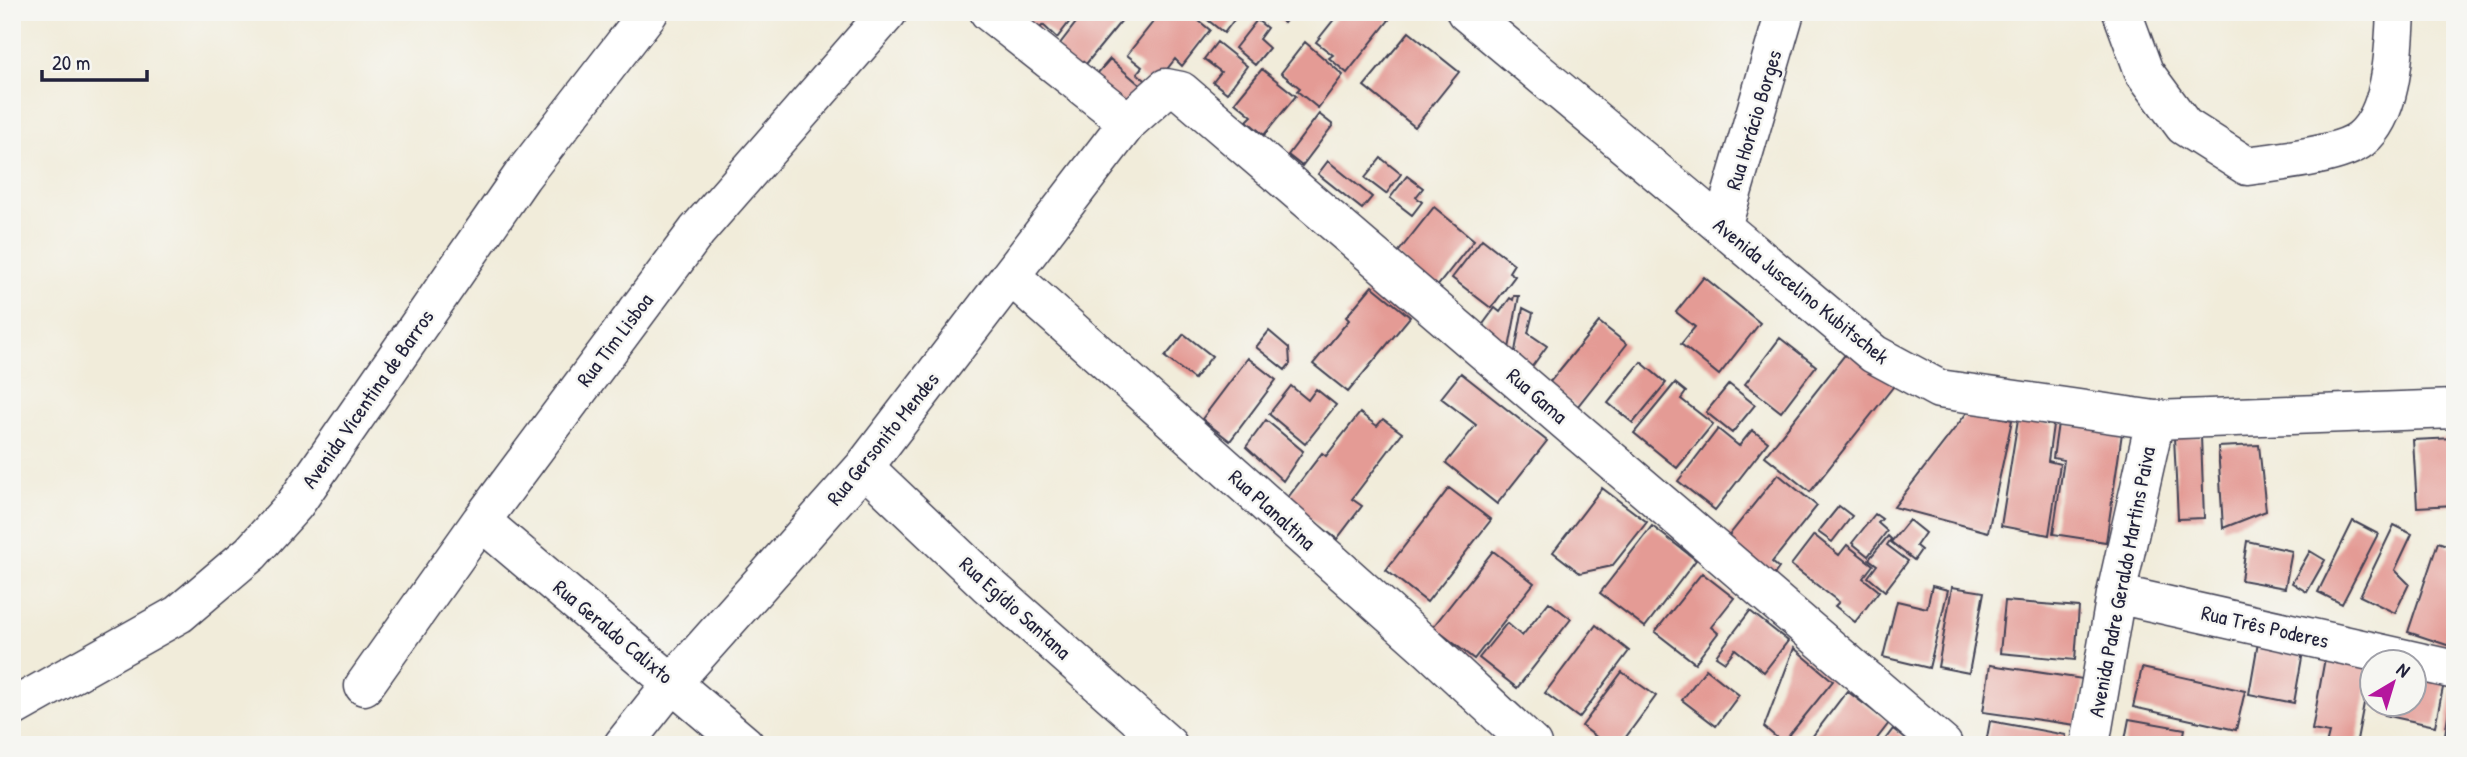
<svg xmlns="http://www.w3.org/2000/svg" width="2467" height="757" viewBox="0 0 2467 757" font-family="'Patrick Hand',sans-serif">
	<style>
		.building { fill: #e49b95 }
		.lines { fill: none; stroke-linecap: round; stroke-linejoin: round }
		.minor-casing { stroke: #414053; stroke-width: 41 }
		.minor { stroke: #fff; stroke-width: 38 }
		.labels { text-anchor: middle; stroke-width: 5; stroke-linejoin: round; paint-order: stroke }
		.street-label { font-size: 21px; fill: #22223b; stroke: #f6f6f2 }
	</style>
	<rect width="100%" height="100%" fill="#f6f6f2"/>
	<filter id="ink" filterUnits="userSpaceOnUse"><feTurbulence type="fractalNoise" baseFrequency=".0143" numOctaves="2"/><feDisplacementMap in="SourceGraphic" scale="14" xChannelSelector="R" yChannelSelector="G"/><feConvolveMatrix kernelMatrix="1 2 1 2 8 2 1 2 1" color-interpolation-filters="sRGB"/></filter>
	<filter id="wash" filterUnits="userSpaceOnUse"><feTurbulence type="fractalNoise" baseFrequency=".00686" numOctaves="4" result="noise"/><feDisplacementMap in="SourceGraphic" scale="28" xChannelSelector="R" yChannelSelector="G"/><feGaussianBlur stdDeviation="1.57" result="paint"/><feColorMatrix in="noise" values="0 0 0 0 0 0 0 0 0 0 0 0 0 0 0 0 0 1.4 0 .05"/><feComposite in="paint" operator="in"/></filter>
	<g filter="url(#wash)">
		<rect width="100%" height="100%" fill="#f1ecda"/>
		<g id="blocks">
			<path class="building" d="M1012 12H1077L1057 38 1043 25 1031 38Z
				M1100 12H1125L1127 14 1077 75 1052 54 1082 15 1091 23Z
				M1161 12H1188L1210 30 1182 66 1175 59 1153 87 1137 73 1142 67 1127 55Z
				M1207 12H1240L1224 33 1204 17Z
				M1271 12H1293L1284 23Z
				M1340 12H1378L1389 20 1347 73 1329 58 1333 55 1316 42Z
				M1257 20 1267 28 1259 39 1269 48 1255 65 1235 48Z
				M1409 32 1459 72 1415 127 1364 86Z
				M1217 42 1247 66 1227 93 1213 82 1221 72 1204 59Z
				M1305 42 1343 75 1318 108 1297 91 1300 88 1281 73Z
				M1110 59 1140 85 1122 108 1090 82Z
				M1262 69 1296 96 1264 135 1247 121 1252 116 1235 102Z
				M1319 114 1333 125 1302 166 1288 155Z
				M1381 158 1401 174 1386 194 1365 178Z
				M1328 161 1372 197 1362 209 1318 174Z
				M1407 176 1423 188 1416 197 1422 202 1412 215 1390 198Z
				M1434 207 1474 240 1436 288 1396 255Z
				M1482 239 1514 264 1509 272 1515 276 1491 308 1452 278Z
				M1704 277 1760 323 1719 375 1681 344 1695 327 1676 312Z
				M1372 286 1410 317 1348 392 1313 364 1349 320 1346 317Z
				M1514 296H1519L1507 359 1475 335 1495 308 1500 312 1510 298 1513 300Z
				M1523 308 1533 313 1528 333 1547 346 1528 372 1513 362Z
				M1599 322 1627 344 1577 407 1549 383Z
				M1269 331 1289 348 1290 364 1285 370 1256 347Z
				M1184 334 1212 356 1194 379 1165 357Z
				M1780 338 1816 366 1781 412 1745 384Z
				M1852 346 1897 382 1810 492 1765 456Z
				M1248 358 1276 380 1230 441 1202 419Z
				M1641 362 1666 383 1633 423 1608 403Z
				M1461 373 1547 441 1497 504 1446 463 1476 425 1441 398Z
				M1675 383 1686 392 1681 399 1713 424 1677 468 1634 433Z
				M1729 384 1755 405 1732 433 1706 412Z
				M1291 386 1308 400 1316 389 1336 405 1305 444 1269 414Z
				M1969 410 2012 420 1988 532 1894 507Z
				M1360 413 1377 426 1383 419 1402 433 1352 499 1362 506 1337 539 1286 500 1322 453 1326 456Z
				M2018 419 2053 425 2048 461 2060 464 2049 535 2001 526Z
				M1266 420 1303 451 1283 481 1246 447Z
				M2058 423 2122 433 2106 542 2053 534 2064 460 2053 458Z
				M1718 429 1739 446 1752 430 1768 442 1715 510 1678 481Z
				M2201 436 2204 518 2178 519 2174 437Z
				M2455 438V505L2417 507 2413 440Z
				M2259 445 2266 511 2223 528 2218 447Z
				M1778 474 1817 506 1772 562 1779 568 1770 580 1723 543Z
				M1449 488 1491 520 1427 602 1386 570Z
				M1602 488 1647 522 1612 566 1580 573 1553 552Z
				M1839 506 1852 516 1832 542 1818 532Z
				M1875 514 1882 519 1878 523 1887 531 1868 556 1852 543Z
				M1909 520 1925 533 1916 546 1921 550 1914 560 1891 542Z
				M2353 521 2378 534 2342 604 2318 592Z
				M2394 525 2412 534 2395 570 2409 584 2395 613 2360 596Z
				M1652 526 1696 560 1645 627 1600 593Z
				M1814 535 1839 555 1847 545 1873 565 1863 578 1879 591 1855 622 1835 606 1839 602 1791 565Z
				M1888 536 1891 539 1887 545 1908 561 1885 591 1868 577 1877 565 1869 559Z
				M2247 541 2292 551 2285 588 2241 580Z
				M2438 542 2455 548V641L2453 647 2408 632Z
				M1493 551 1534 583 1474 659 1433 627Z
				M2310 551 2325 560 2307 592 2292 583Z
				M1702 573 1734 598 1711 627 1718 633 1695 663 1655 632Z
				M1932 586 1948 590 1929 668 1883 657 1897 601 1927 608Z
				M1952 587 1984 592 1969 673 1938 667Z
				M2005 601 2079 607 2075 660 2000 653Z
				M1549 602 1571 619 1517 688 1479 658 1507 623 1522 636Z
				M1750 611 1788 641 1764 672 1735 649 1725 662 1716 656Z
				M1596 625 1629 651 1579 718 1545 693Z
				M2259 637 2304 646 2294 703 2249 694Z
				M1794 648 1833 681 1783 743 1764 727Z
				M2325 658 2371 667 2356 745H2326L2329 733 2312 730Z
				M1990 665 2083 679 2076 725 1983 712Z
				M2142 668 2245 691 2236 730 2133 707Z
				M1706 669 1739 695 1716 726 1682 700Z
				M1622 672 1656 696 1620 745H1594L1599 739 1582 726Z
				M2414 676 2444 683 2435 726 2384 715 2387 704H2414Z
				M2453 683H2455V737L2445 735Z
				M1847 691 1889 723 1872 745H1806Z
				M2129 719 2185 729 2182 745H2124Z
				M1990 721 2066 735 2065 745H1987L1986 743Z
				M1893 729 1913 745H1881Z"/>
		</g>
	</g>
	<g filter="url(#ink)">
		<use href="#blocks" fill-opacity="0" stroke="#414053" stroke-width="2"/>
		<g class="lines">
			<defs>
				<path id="minor" d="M989 12 1128 122
					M1466 12 1874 354 1939 389 2155 420 2455 409
					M2122 12 2144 72 2184 126 2247 166C2275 162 2340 156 2361 139 2393 113 2394 50 2396 12
					M1722 227 1785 12
					M1011 276 1429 649 1532 745
					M864 467 987 584 1168 745
					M481 521 745 745
					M2116 594 2455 670
					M364 686 481 521 697 231 888 12
					M12 708 179 614 251 553 295 504 522 176 649 12
					M623 745 673 682 864 467 1128 122 1166 88 1181 91 1943 745
					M2090 745 2116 594 2155 420"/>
			</defs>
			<use href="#minor" class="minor-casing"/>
			<use href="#minor" class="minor"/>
		</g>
	</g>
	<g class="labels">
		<g class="street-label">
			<text transform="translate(1754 120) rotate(-73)" y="7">Rua Horácio Borges</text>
			<text transform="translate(1801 291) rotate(39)" y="7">Avenida Juscelino Kubitschek</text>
			<text transform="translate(615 340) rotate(-53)" y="7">Rua Tim Lisboa</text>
			<text transform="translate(1537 396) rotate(41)" y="7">Rua Gama</text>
			<text transform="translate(368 399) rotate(-55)" y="7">Avenida Vicentina de Barros</text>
			<text transform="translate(883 439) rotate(-51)" y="7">Rua Gersonito Mendes</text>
			<text transform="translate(1272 510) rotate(42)" y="7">Rua Planaltina</text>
			<text transform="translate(2122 582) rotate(-79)" y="7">Avenida Padre Geraldo Martins Paiva</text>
			<text transform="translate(1015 608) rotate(42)" y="7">Rua Egídio Santana</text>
			<text transform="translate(2265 627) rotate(13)" y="7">Rua Três Poderes</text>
			<text transform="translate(613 632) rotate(40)" y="7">Rua Geraldo Calixto</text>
		</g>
	</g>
	<rect width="2467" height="757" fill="none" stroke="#f6f6f2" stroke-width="42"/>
	<g transform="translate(2393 683) rotate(38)"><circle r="33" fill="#f6f6f2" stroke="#a1a1a9" stroke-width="2"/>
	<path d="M0-5L12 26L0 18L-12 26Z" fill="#b5179e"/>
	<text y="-10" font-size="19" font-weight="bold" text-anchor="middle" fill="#22223b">N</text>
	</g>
	<path d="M42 70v10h105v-10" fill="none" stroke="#22223b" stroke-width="3.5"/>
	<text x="52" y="70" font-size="21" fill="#22223b" stroke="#f6f6f2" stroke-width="5" paint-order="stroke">20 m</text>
</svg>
